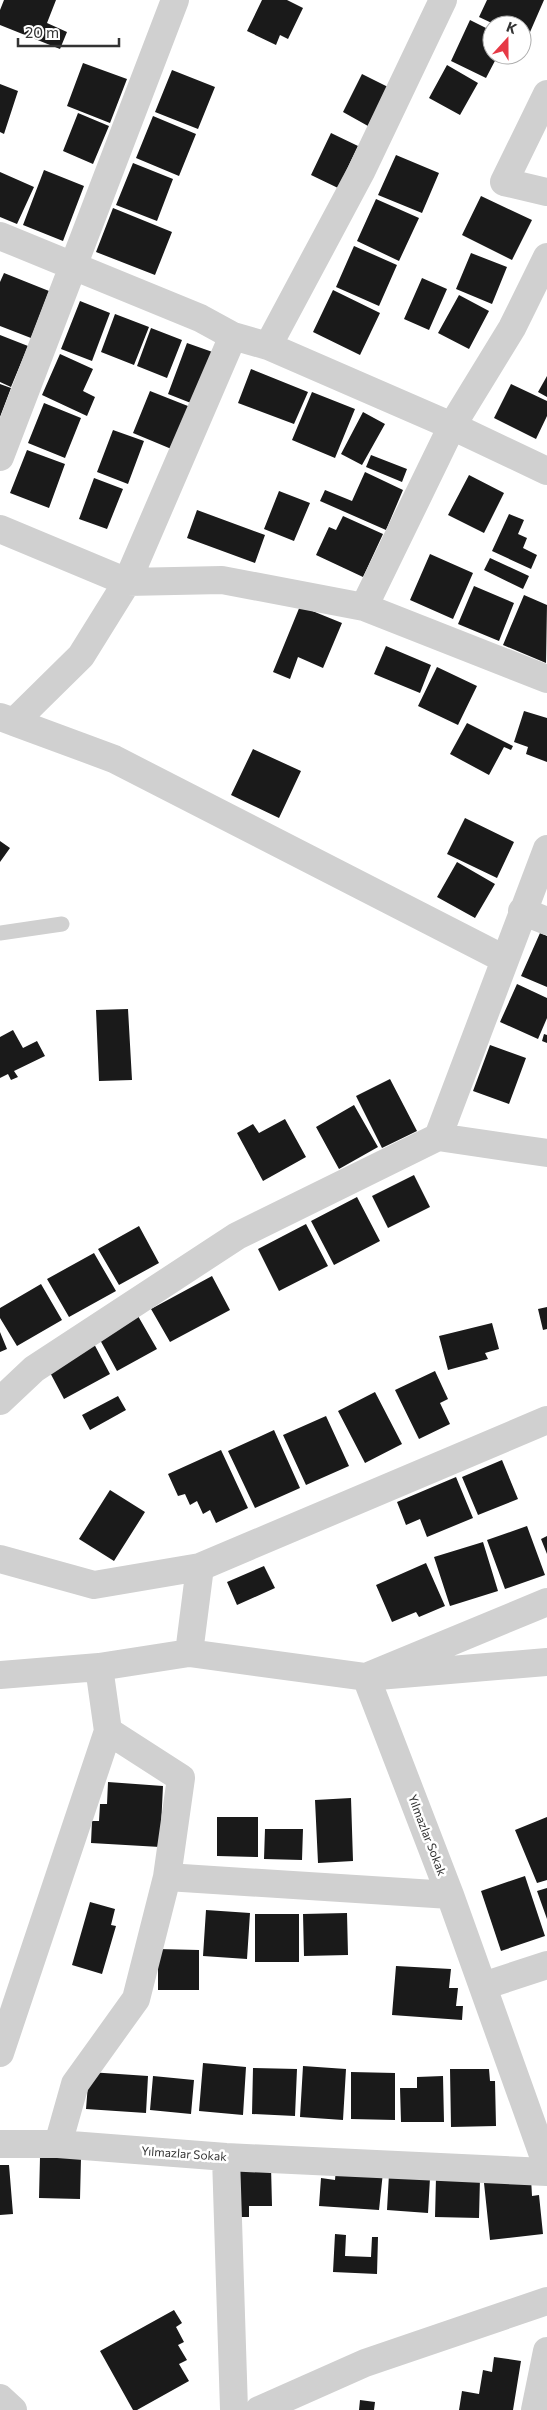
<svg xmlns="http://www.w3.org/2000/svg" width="547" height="2410" viewBox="0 0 547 2410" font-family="Commissioner,sans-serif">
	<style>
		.building { fill: #1a1a1a }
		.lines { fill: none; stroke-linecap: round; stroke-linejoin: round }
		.service { stroke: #d0d0d0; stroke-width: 15 }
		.minor { stroke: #d0d0d0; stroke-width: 28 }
		.labels { text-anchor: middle; stroke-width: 5; stroke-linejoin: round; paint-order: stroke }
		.street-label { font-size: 12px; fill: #333; stroke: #fff }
	</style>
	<rect width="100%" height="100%" fill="#fff"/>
	<path class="building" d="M4 0H56L47 23 67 32 60 49 0 25V10Z
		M262 0H287L303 8 288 39 280 35 276 45 247 31Z
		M487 0H544L527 39 522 36V25H496L479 17Z
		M470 20 492 31V55H498L486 78 451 61Z
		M83 63 127 79 110 123 67 106Z
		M447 65 478 83 460 115 429 98Z
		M172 70 215 87 198 129 155 112Z
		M362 74 388 87 368 126 343 112Z
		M0 84 18 91 4 134 0 132Z
		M78 113 109 126 93 164 63 151Z
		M153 116 196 134 179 176 136 158Z
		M331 133 358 146 338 188 311 175Z
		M396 155 439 173 422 213 378 195Z
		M133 163 173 179 157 221 116 205Z
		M44 170 84 186 63 241 23 225Z
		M0 172 34 187 17 224 0 217Z
		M481 196 532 220 512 260 462 235Z
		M376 199 419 218 399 261 357 241Z
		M113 208 172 232 155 275 96 252Z
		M354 246 397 265 379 306 336 287Z
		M471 253 507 267 492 304 456 289Z
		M4 273 49 291 31 338 0 326V282Z
		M422 278 447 289 429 330 404 319Z
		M333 290 380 313 360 355 313 332Z
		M459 295 489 311 469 349 438 333Z
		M80 301 110 313 92 361 61 349Z
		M115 314 149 327 134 365 101 352Z
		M151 328 182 340 167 378 137 366Z
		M0 335 28 346 11 387 0 382Z
		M187 343 221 355 201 407 168 394Z
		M60 354 93 369 83 391 95 397 87 416 42 395Z
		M251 369 308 392 294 424 238 403Z
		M547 376V397L538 392Z
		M0 384 11 388 0 417Z
		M511 384 547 401V416L536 439 494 418Z
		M150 391 198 410 181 453 133 433Z
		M312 392 355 409 335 458 292 440Z
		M44 403 81 418 65 458 28 443Z
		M363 412 385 424 362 465 341 454Z
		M113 430 144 441 128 484 97 472Z
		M27 450 65 464 49 508 10 493Z
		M371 455 407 469 402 482 366 467Z
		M365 472 403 490 386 530 320 501 325 490 352 501Z
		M469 475 504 493 484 533 448 515Z
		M94 478 123 489 107 529 79 519Z
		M279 491 310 503 294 541 264 529Z
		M197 510 265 535 255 563 187 538Z
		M509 514 524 520 518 534 527 538 523 548 537 555 531 569 492 551Z
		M343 516 383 534 363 577 316 555 329 527 336 530Z
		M430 554 473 573 453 619 410 600Z
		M490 558 529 576 523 589 484 570Z
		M474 586 514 603 499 641 458 624Z
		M524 595 547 605 546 663 503 645Z
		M300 606 342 623 323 668 298 657 290 679 273 672Z
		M386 646 431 665 420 693 374 674Z
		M437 667 477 686 458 725 418 706Z
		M524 711 547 718V762L526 754 528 747 514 742Z
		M467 723 513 746 511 750 504 747 489 775 450 754Z
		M253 749 301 771 279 818 231 795Z
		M465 818 514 842 497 878 447 854Z
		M0 841 10 848 0 862Z
		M457 862 495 884 475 918 437 897Z
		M540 933 547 936V987L521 976Z
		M517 984 547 998V1018L538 1039 500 1022Z
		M128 1009 132 1080 99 1081 96 1010Z
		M13 1030 23 1048 37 1041 45 1056 14 1071 18 1077 11 1080 8 1074 0 1078V1037Z
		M544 1034 547 1035V1043L542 1041Z
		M490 1045 526 1058 509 1104 473 1091Z
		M390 1079 417 1131 382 1148 356 1096Z
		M354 1105 378 1147 339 1169 316 1127Z
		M285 1119 306 1157 263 1181 237 1133 253 1124 259 1133Z
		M414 1175 430 1207 388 1228 372 1196Z
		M357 1197 380 1241 334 1265 311 1221Z
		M306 1224 328 1266 279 1291 258 1249Z
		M139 1226 159 1263 119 1285 98 1249Z
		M94 1253 116 1291 69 1317 47 1279Z
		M212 1276 230 1310 170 1342 151 1309Z
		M41 1284 62 1320 17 1346 0 1318V1308Z
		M547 1307V1329L543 1330 538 1309Z
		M138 1316 157 1349 117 1371 99 1338Z
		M492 1323 499 1349 485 1353 488 1359 448 1370 439 1336Z
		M0 1332 7 1349 0 1352Z
		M92 1340 110 1374 64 1399 46 1365Z
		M435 1371 448 1399 440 1403 450 1424 419 1439 395 1390Z
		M375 1392 402 1444 365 1463 338 1411Z
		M118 1396 126 1410 90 1430 82 1415Z
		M326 1416 349 1466 306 1485 283 1435Z
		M274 1430 300 1488 255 1508 228 1451Z
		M221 1450 248 1508 216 1523 210 1510 203 1514 197 1501 190 1505 185 1494 178 1496 168 1474Z
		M502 1460 518 1499 478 1515 462 1477Z
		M456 1477 473 1518 427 1537 420 1519 406 1525 397 1502Z
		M110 1490 145 1512 114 1561 79 1539Z
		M527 1526 545 1575 505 1589 487 1540Z
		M547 1536V1554L541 1539Z
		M483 1542 498 1591 450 1606 434 1557Z
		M426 1563 445 1606 419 1617 416 1612 392 1622 376 1585Z
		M264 1566 275 1588 237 1605 227 1582Z
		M108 1782 163 1786 160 1847 91 1843 92 1821H99L100 1804H107Z
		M351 1798 353 1861 318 1863 315 1800Z
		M217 1817H258V1857L217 1856Z
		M547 1817V1880L537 1883 515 1830Z
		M265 1829H303L302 1860 264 1859Z
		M525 1876 545 1936 501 1951 481 1891Z
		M547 1888V1919L537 1891Z
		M90 1902 115 1909 111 1925 116 1926 102 1974 72 1965Z
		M206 1910 250 1913 247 1959 203 1956Z
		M347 1913 348 1955 304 1956 303 1914Z
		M255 1914H299V1962H255Z
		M158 1949 199 1950V1990H158Z
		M396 1966 451 1969 449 1988H458L456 2006H463L462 2020 392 2015Z
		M203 2063 246 2067 243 2115 199 2111Z
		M303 2066 346 2069 343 2120 300 2117Z
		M253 2068 297 2069 295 2116 252 2114Z
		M450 2069H489L490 2081H495L496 2126 451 2127Z
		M89 2072 148 2076 146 2113 86 2109Z
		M351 2072 395 2073V2120L351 2119Z
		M153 2076 194 2080 191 2114 150 2110Z
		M443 2076 444 2122H401L400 2088H417V2077Z
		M40 2157 81 2158 80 2199 39 2198Z
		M0 2165H9L13 2214 0 2215Z
		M237 2166H271L272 2206H249V2217H238Z
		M336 2168 383 2172 379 2210 319 2206 321 2178 335 2180Z
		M389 2174 430 2178 428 2213 387 2210Z
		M436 2177 480 2178 479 2218 435 2217Z
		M531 2178 532 2196 539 2195 543 2234 490 2240 484 2183Z
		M335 2234 346 2235 345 2256 371 2257 372 2237H378L377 2274 333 2272Z
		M174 2310 182 2323 176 2327 184 2342 178 2345 187 2360 179 2364 189 2381 137 2410H133L100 2351Z
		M494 2357 521 2361 513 2410H459L462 2391 479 2394 483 2370 492 2372Z
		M360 2400 375 2402 374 2410H359Z"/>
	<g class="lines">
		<path class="service" d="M0 933 62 924"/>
		<path class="minor" d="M547 94 504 182 547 192
			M0 236 200 318 233 336 268 346 452 426 547 471
			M547 257 512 328 452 426 364 607 547 679
			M268 346 361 172 443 0
			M0 457 175 0
			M0 529 127 582 222 580 364 607
			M0 717 14 722 81 656 127 582 233 336
			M14 722 114 759 504 959
			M522 911 547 921
			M438 1137 547 849
			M0 1401 34 1369 237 1236 438 1137 547 1153
			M547 1420 200 1567 189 1653 366 1677 547 1602
			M0 1559 94 1585 200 1567
			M547 1662 366 1677 450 1895 547 2166
			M0 1675 99 1667 189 1653
			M167 1877 450 1895
			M483 1986 547 1965
			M0 2053 108 1731 99 1667
			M0 2144H58L226 2157 547 2172
			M58 2144 75 2084 136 1999 167 1877 181 1778 108 1731
			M226 2157 234 2410
			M0 2398 13 2410
			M259 2410 365 2363 547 2301
			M535 2410 547 2351"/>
	</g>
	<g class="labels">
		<g class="street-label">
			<text transform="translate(427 1835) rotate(69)" y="4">Yılmazlar Sokak</text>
			<text transform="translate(184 2154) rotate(4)" y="4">Yılmazlar Sokak</text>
		</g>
	</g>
	<g transform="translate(507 40) rotate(21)"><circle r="24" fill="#ffffff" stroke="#adadad"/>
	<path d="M0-4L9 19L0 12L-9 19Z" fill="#e63946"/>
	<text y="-8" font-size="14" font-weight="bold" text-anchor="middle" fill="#333333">K</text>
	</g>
	<path d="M18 38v8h101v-8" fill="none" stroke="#333333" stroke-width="2.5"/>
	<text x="25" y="38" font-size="15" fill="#333333" stroke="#ffffff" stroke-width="4" paint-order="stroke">20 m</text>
</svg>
